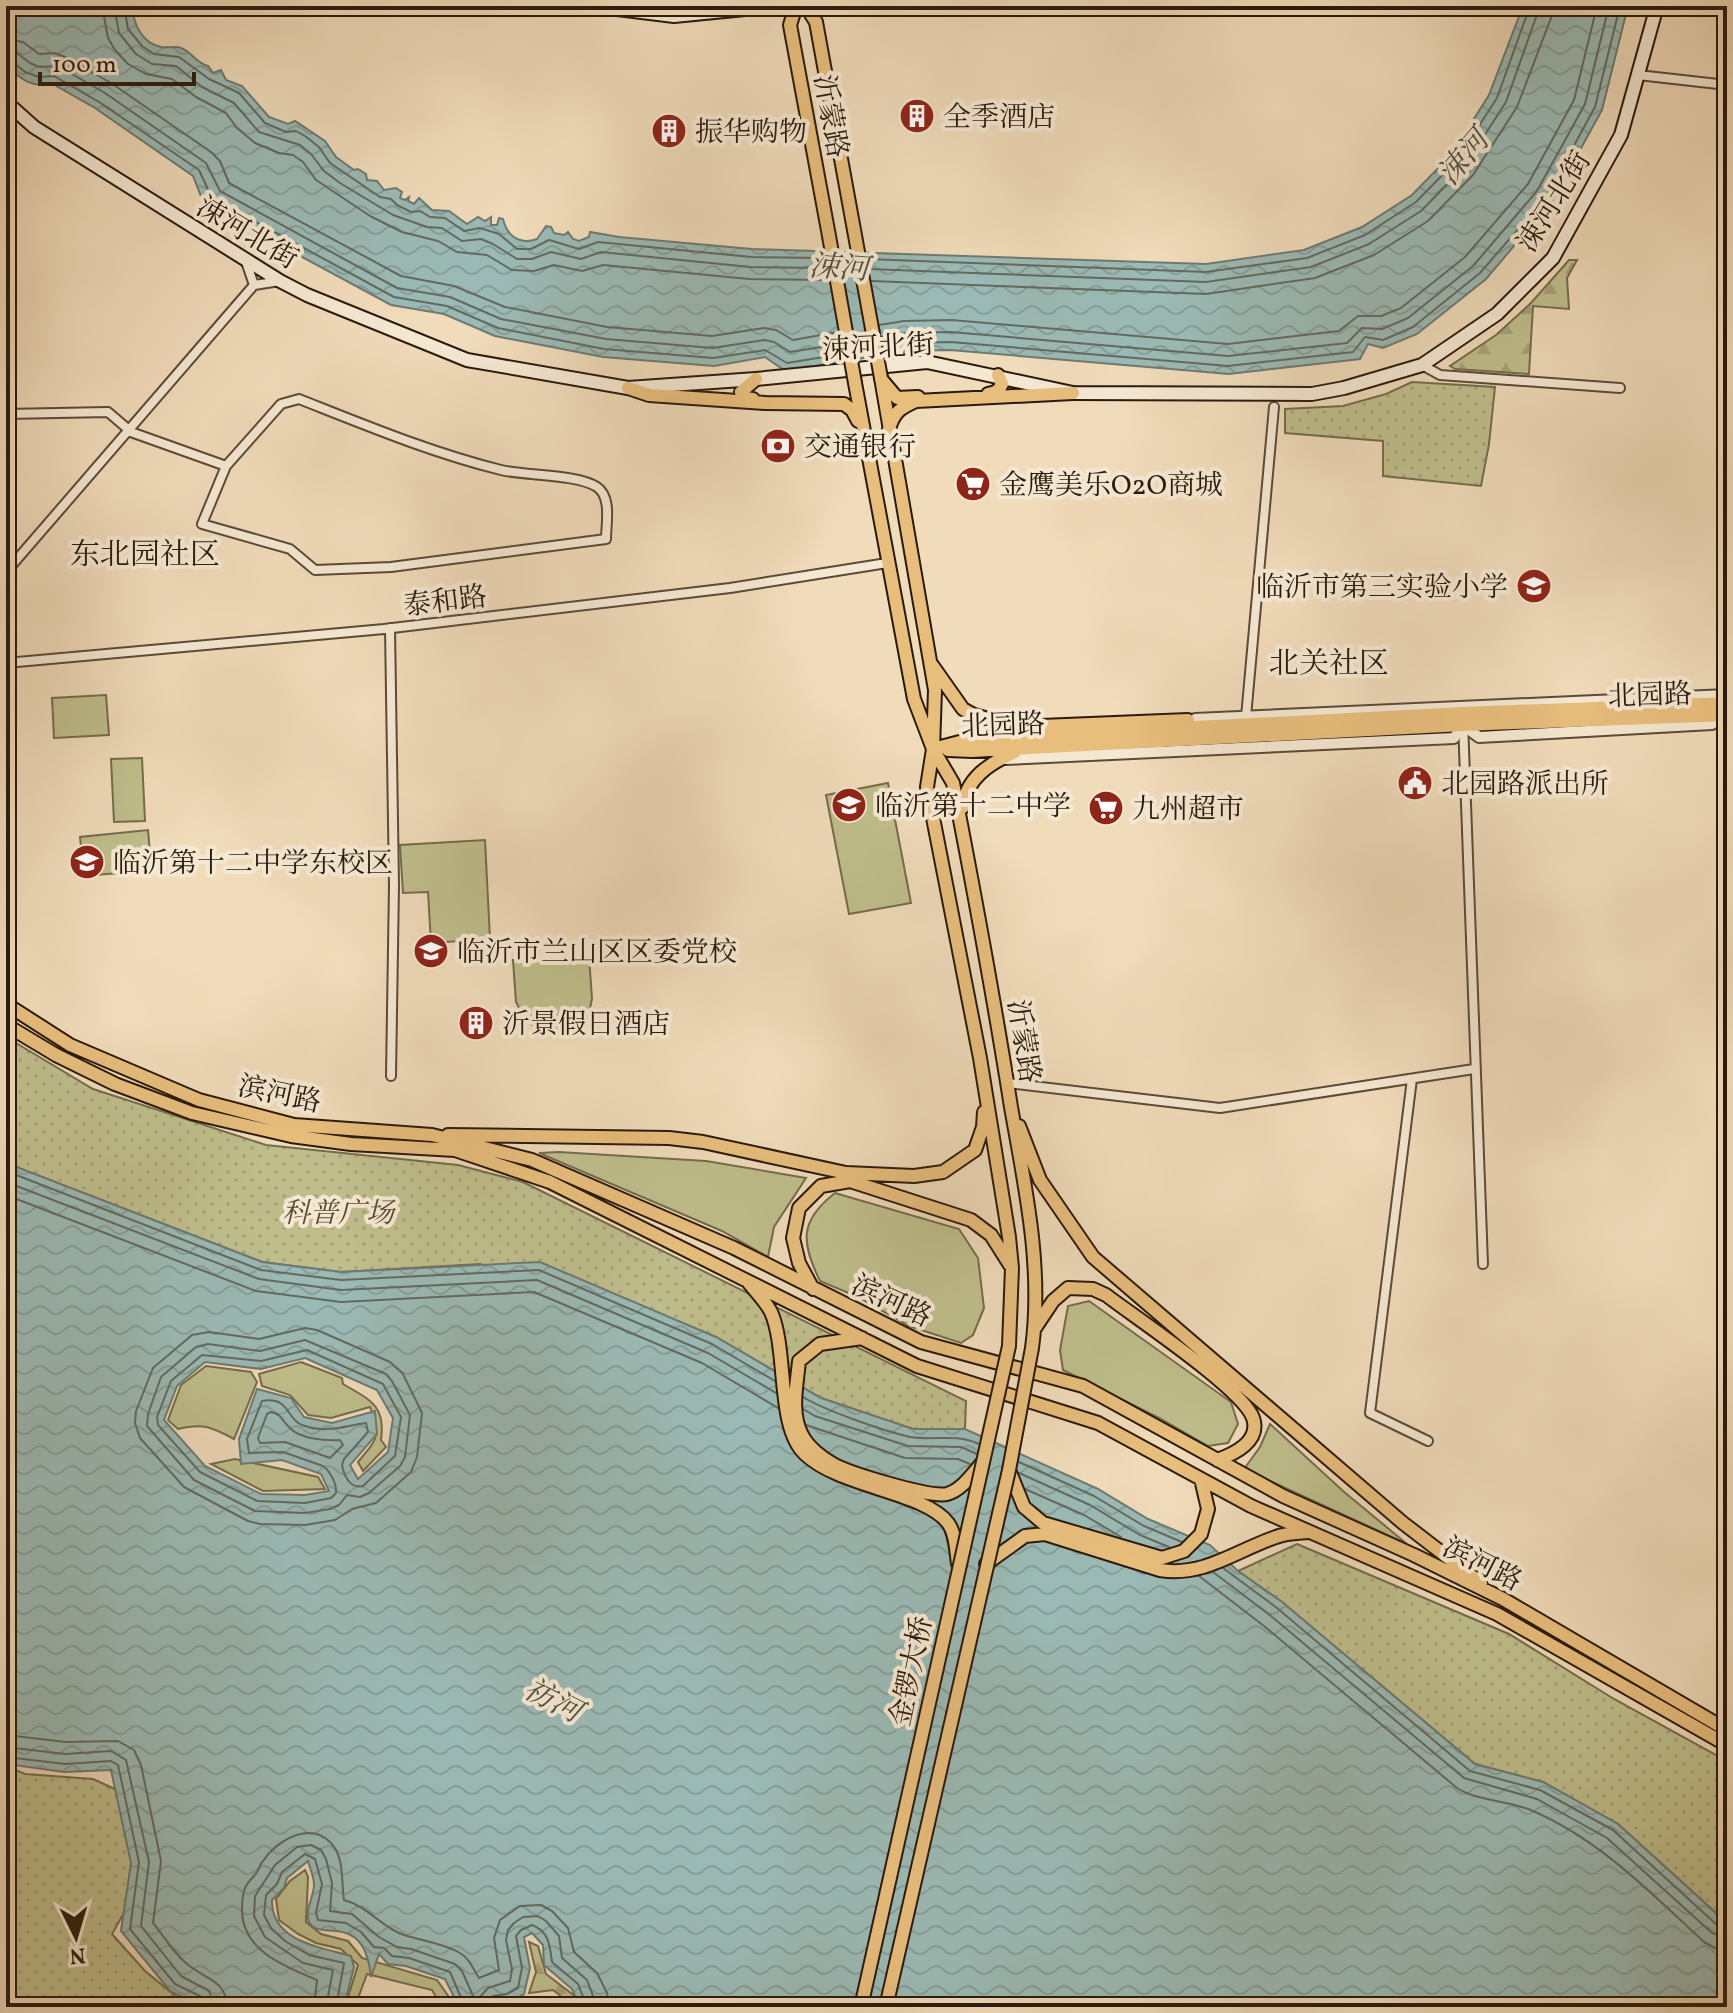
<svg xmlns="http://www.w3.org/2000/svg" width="1733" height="2013" viewBox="0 0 1733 2013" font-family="Vollkorn,'Noto Serif SC',serif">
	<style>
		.grass { fill: #bfbe8c; stroke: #746c4c; stroke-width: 2 }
		.forest { fill: url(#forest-firs); stroke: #746c4c; stroke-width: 2 }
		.park { fill: url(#park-dots); stroke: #746c4c; stroke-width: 2 }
		.water { fill: url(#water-waves); stroke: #6e7a72; stroke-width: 2; fill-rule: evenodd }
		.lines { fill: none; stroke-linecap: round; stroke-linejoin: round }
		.shore { stroke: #626a61; stroke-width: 2 }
		.minor-casing { stroke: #5c4a38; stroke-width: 12 }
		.tertiary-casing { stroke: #5c4a38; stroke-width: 14 }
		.secondary-casing { stroke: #2a1a0d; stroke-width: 16 }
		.primary-casing { stroke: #2a1a0d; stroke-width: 16 }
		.minor { stroke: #f5e8d2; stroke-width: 8 }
		.tertiary { stroke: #f5e8d2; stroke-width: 10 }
		.secondary { stroke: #f5e8d2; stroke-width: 12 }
		.primary { stroke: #e8be7d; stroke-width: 12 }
		.primary-bridge-casing { stroke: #2a1a0d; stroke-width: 16; stroke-linecap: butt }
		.primary-bridge { stroke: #e8be7d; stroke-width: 12 }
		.labels { text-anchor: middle; stroke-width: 8; stroke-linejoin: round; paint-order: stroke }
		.street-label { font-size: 28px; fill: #2a1a0d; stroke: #f5e8d2 }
		.poi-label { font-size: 28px; fill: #2a1a0d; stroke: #f5e8d2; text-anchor: start }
		.park-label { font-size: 28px; font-style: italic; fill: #574b33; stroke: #f5e8d2 }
		.water-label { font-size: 30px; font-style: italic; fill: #525248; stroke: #f5e8d2 }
		.neighbourhood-label { font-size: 30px; fill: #2a1a0d; stroke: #f5e8d2 }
	</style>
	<defs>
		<pattern id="forest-firs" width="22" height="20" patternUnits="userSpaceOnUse" patternTransform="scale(2)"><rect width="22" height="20" fill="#bfbe8c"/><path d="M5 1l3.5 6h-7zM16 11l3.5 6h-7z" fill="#a4a378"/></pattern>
		<pattern id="park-dots" width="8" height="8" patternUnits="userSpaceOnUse" patternTransform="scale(2)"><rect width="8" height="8" fill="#bfbe8c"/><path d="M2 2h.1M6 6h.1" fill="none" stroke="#a4a378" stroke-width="1.8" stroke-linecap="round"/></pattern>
		<pattern id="water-waves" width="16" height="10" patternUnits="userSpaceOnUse" patternTransform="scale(2)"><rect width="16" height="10" fill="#9bbab5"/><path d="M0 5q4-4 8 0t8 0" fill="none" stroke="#869f9a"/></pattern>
	</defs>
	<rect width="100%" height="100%" fill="#f0dbba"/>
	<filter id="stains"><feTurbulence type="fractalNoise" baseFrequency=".0025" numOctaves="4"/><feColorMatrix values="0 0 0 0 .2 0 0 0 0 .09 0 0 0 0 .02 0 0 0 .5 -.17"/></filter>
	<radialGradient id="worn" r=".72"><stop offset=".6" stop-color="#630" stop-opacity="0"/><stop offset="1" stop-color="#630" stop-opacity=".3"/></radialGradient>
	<path class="grass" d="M106 695 109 735 54 738 52 698Z
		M142 758 145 821 114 822 111 759Z
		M888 783 911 903 849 914 826 795Z
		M148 830 151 864 143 865V871L84 876 80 837Z
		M485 840 490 939 431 943 428 892 403 893 400 845Z
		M589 956 592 999 588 1018 567 1032 548 1034 526 1021 516 1002 513 960Z
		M559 1152 706 1161 806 1178 774 1227 768 1257 722 1231 539 1153Z
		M835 1193 959 1229 978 1258 984 1308 973 1335 961 1343 909 1326 858 1297 820 1281C801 1242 799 1221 835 1193Z
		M1089 1301 1231 1402 1238 1424 1228 1443 1208 1446 1159 1418 1063 1370 1060 1350 1068 1306Z
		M301 1362 342 1378 343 1384C370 1400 386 1405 381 1440L386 1447 363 1471 358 1462C377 1439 382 1437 370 1407L331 1418 308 1415 290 1395 262 1386 259 1374Z
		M206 1366 251 1372 257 1382 234 1439C212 1427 203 1423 178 1429L168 1420 181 1385Z
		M1270 1424 1343 1491 1407 1544 1244 1469 1260 1447Z
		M235 1459 318 1477 325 1489 263 1491 211 1464Z
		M305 1870 308 1877 306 1922 321 1934 348 1941 362 1958 437 1980 456 2007H442L432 1990 367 1974 357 2001 358 2007H348L349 1994 358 1965 341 1949 316 1943 298 1934 279 1920 276 1899 290 1881Z"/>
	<path class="forest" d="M1569 260H1577L1567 278 1569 309 1533 306 1529 374 1455 369 1450 366 1496 335 1531 303Z
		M529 1942 538 1946 546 1974 576 1997 575 2007 553 1990 529 1993 536 1972Z"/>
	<path class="park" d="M1412 382 1495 387 1489 444 1481 486 1383 476V441L1285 433V409L1343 406 1386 394Z
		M6 1037 93 1089 266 1145 458 1165 523 1182 966 1401 965 1429H913L821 1398 716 1337 480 1264 341 1272 262 1262 11 1165 6 1160Z
		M1297 1544 1509 1634 1614 1699 1727 1761V1923L1618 1824 1543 1782 1475 1764 1282 1602 1238 1571Z
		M6 1766 25 1774 93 1779 128 1795 137 1890 112 1934 145 1971 189 2007H6Z"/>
	<path class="water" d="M6 6H129L132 7C134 25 142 43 161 47 167 48 176 46 181 48 192 52 197 64 208 66L213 73 221 70 226 80 242 86 269 117 288 124 295 121 325 141 336 157 354 170 358 169 366 174 367 180 377 181 384 190 396 188 402 192 400 198 405 200 409 197 408 201 414 204 419 198 432 210 449 211 467 224 478 217 485 221 491 217V225H497L499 218 503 219C507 236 519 245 537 239L546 226 551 227 554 233 564 235 568 232 573 239 579 241 589 237 590 232 619 237 752 249 1206 264 1304 250 1362 227 1412 195 1451 155 1489 95 1523 6H1628L1602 110 1552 201 1486 279 1417 334 1383 348 1368 344 1360 359 1229 374 950 350 906 351 785 371 765 357 714 366 603 357 495 336 444 314 391 305 204 204 193 176 95 108 51 83C32 89 20 78 6 66Z
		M6 1160 11 1165 262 1262 341 1272 540 1262 716 1337 821 1398 913 1429H965L1098 1489 1148 1519 1210 1545 1238 1571 1282 1602 1475 1764 1543 1782 1618 1824 1727 1923V2007H580L572 1989 544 1965 543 1945 532 1933 524 1937 530 1968 524 1994 508 2003 459 2007 445 1979 406 1966 388 1964 379 1954 371 1977C364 1909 320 1943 309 1922 304 1911 314 1897 314 1885 314 1877 310 1868 308 1861L287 1878 284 1888 272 1900C271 1941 319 1947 351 1956L354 1967 344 2007H202L170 1991 121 1931 131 1863 111 1770 64 1772 6 1764ZM305 1358 377 1390 393 1418 388 1452 358 1479 350 1465 377 1434 375 1411 332 1423 304 1417 291 1398 257 1389 239 1439 241 1464 282 1460 321 1474 329 1491 305 1495 261 1494 205 1466 164 1420 177 1386 205 1362 261 1369Z"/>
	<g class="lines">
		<path class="shore" d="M102 6 108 38 115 50 128 64 146 74 172 79 196 97 226 113 237 128 255 143 279 153 293 155 303 162 316 180 370 216 402 232 438 241 457 252 487 255 512 270 534 271 554 265 582 271 603 265 749 279 829 280
			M114 6 119 33 136 54 152 64 176 66 202 87 234 103 259 132 300 145 311 154 324 171 340 183 393 215 427 227 442 228 462 241 481 239 493 244 517 259H532L551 252 581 259 601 252 750 267 826 268
			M124 6 128 29 142 46 154 54 179 57 209 79 239 93 265 123 286 132 296 131 305 136 319 147 330 163 380 197 391 199 397 205 411 212 420 211 430 217 445 218 464 231 480 228 499 234 517 249H531L549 240 579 249 598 242 751 257 825 258
			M6 39 23 42 39 54 54 53 65 57 111 83 211 152 220 161 229 183 401 276 454 286 505 307 607 327 712 336 764 328 776 330 793 340 838 332
			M6 51 17 53 30 63 39 67 58 66 105 93 206 163 220 191 397 288 450 297 501 319 606 339 713 348 764 340 774 342 790 352 840 344
			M6 61 13 62 25 72 39 77 54 76 99 102 199 170 212 198 394 297 447 306 498 328 604 349 713 358 765 350 787 363 842 354
			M867 259 1206 272 1307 258 1365 235 1416 202 1457 160 1497 98 1530 6
			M869 269 1206 282 1311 267 1369 244 1421 211 1464 167 1506 102 1540 6
			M871 281 1206 294 1315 278 1374 255 1428 221 1473 175 1517 107 1551 18 1552 6
			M879 325 904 321 952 320 1228 344 1339 331 1358 316H1381L1401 308 1465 257 1528 184 1574 100 1597 6
			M882 337 905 333 951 332 1228 356 1347 343 1362 328 1382 329 1408 318 1473 266 1537 191 1585 104 1609 6
			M883 346 905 343 951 342 1228 366 1353 352 1365 337 1383 340 1413 327 1480 273 1546 197 1595 107 1620 6
			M6 1171 261 1270 341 1280 539 1270 712 1344 775 1381
			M6 1182 259 1279 341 1290 537 1280 708 1353 776 1393
			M6 1195 256 1291 341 1302 534 1292 702 1363 778 1408
			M305 1328 317 1330 390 1362 403 1374 422 1413 417 1457 411 1472 376 1503 352 1509 335 1520 305 1525 260 1524 248 1521 184 1487 140 1438 135 1423 136 1411 153 1368 192 1335 209 1332 259 1339Z
			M305 1340 386 1374 392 1381 410 1415 405 1457 400 1466 369 1493 360 1497 347 1495 339 1505 330 1509 305 1513 255 1511 194 1480 147 1426 148 1414 161 1377 196 1347 208 1344 260 1351Z
			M307 1350 383 1384 401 1417 395 1456 363 1486C350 1489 344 1476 342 1465L344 1459 368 1432 366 1423C344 1426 325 1434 302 1425 286 1419 290 1396 262 1401L247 1439 249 1453 283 1452 323 1466C330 1471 337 1484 336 1493L331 1498 305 1503 257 1501 200 1472 158 1425 157 1417 171 1381 202 1355 261 1361Z
			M803 1397C826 1411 884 1431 910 1437 935 1441 954 1433 979 1444
			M803 1409 815 1416 908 1446 961 1447 977 1454
			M271 1412C282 1414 282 1421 290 1428 300 1439 326 1441 340 1440L343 1445 330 1458 285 1442 260 1443 258 1438 267 1414Z
			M806 1425 905 1458 958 1459 970 1464
			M1019 1462 1094 1496 1144 1526 1182 1542
			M1019 1473 1090 1505 1140 1535 1169 1547
			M1025 1489 1084 1515 1121 1537
			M1223 1568 1277 1608 1470 1771 1540 1790 1613 1830 1718 1926 1727 1928
			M1213 1572 1271 1616 1464 1778 1537 1799 1607 1838 1712 1933 1727 1938
			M1199 1576 1264 1626 1457 1788C1479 1802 1509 1800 1533 1811 1600 1840 1651 1893 1704 1942L1715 1948 1727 1950
			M6 1735 66 1742 118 1741 134 1750 141 1765 161 1861 153 1923C164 1936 176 1957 191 1967 208 1980 226 1981 227 2007
			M6 1747 65 1754 111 1751 126 1760 149 1862 141 1926 181 1976 209 1991 215 2007
			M6 1757 65 1764 111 1761 118 1765 139 1862 130 1929 175 1984 202 1997 205 2007
			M314 2007 317 1980C286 1967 242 1951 242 1910 242 1902 242 1893 246 1886 249 1880 254 1877 257 1872 260 1868 260 1864 263 1861 276 1841 309 1821 330 1842 345 1857 341 1881 344 1900 368 1906 382 1928 404 1935 422 1941 443 1943 460 1953 470 1959 473 1969 479 1978L499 1970 494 1938 500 1920 520 1906 541 1905 552 1911 568 1928 574 1952 597 1973 607 1993 609 2007
			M326 2007 333 1970 303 1963 265 1937 254 1916 255 1896 275 1865 297 1847 311 1845 321 1850 326 1859 332 1883 330 1911 352 1914 379 1937 397 1947 411 1949 455 1964 462 1971 474 1998H479L488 1988 510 1981 512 1969 506 1940 508 1930 514 1923 523 1917 538 1916 546 1921 559 1936 562 1958 587 1980 597 2007
			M336 2007 344 1963 309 1955 285 1941 271 1928 264 1915 266 1895 277 1884 282 1872 305 1854 315 1859 322 1884 316 1913 318 1920 346 1923 361 1932 374 1947 384 1948 392 1956 409 1958 450 1972 465 2007
			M488 2007 493 1996 507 1994 518 1988 522 1968 516 1936 521 1930 532 1925C549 1931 550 1946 552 1962L578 1984 587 2007"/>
		<defs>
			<path id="minor" d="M1638 75 1727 85
				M245 259 254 285
				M1422 365 1440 375 1620 388
				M299 399C365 425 432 453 501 470 526 476 577 474 597 487 612 497 606 524 606 539L391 567 315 570 290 549 202 524 226 466 281 404Z
				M6 414 108 412 129 430
				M128 431 226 466
				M6 572 254 285 280 281
				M390 628 394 885 391 1076
				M6 663 384 629 730 588 887 563
				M1723 698 1722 683 1727 606
				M1725 716 1727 811
				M1246 717 1274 407
				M1463 722 1483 1264
				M1412 1079 1370 1413 1428 1441
				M1008 1083 1220 1108 1474 1069"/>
			<path id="tertiary" d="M1195 719 1727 695
				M1005 759 1454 738 1463 725 1479 737 1712 724 1726 716"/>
			<path id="secondary" d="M593 6 674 16 775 6
				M6 102 34 127 280 281 307 295 467 360 628 388 756 379 927 362 1073 393 1312 394 1344 388 1422 365 1497 314 1553 258 1621 135 1657 6"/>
			<path id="primary" d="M796 6 790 25 829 236
				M806 6 816 22 854 230
				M881 378 935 690 933 749 927 787 980 1058 1009 1237 1012 1268 1009 1346
				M881 379 897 398 918 397
				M855 383 914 699 933 749 953 783C974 891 994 999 1011 1107 1025 1187 1043 1267 1032 1348
				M628 388 649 395 766 403 844 404 852 410 858 421
				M988 394C995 393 999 391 1002 384L998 375
				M753 399 745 398 741 392 756 379
				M889 429C894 412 900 408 916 401L1073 393
				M932 665 963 709 974 715 1017 727 1188 720
				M933 749 971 739 1463 713 1727 703
				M948 750 972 751 1463 725 1727 715
				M963 807C966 778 990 763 1015 752
				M6 1004 70 1045 199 1100 294 1125 432 1135 532 1160 734 1248 921 1342 1083 1386 1283 1496 1414 1555 1503 1599 1727 1730
				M6 1025 56 1055 115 1084 192 1113 291 1136 351 1144 455 1150 550 1182 917 1366 1098 1423 1251 1506 1497 1614 1727 1745
				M1019 1126 1040 1180 1093 1257 1403 1523 1481 1583
				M448 1135 669 1138 703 1142 846 1173 914 1176 943 1172 975 1150 983 1127 984 1112
				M749 1283C756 1292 766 1302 771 1312 788 1350 776 1427 805 1454 839 1487 925 1492 948 1523 956 1534 956 1551 958 1564
				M813 1289 799 1263 793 1238 799 1208 821 1186 850 1181 971 1220 991 1235 1010 1265
				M1035 1328 1053 1301 1068 1288 1093 1289 1106 1295C1136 1318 1243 1389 1253 1418 1261 1441 1234 1454 1217 1460
				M862 1338 820 1344 799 1361C797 1384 790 1413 802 1435 808 1447 822 1458 833 1464 849 1473 930 1498 947 1494 962 1490 973 1473 983 1462
				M1009 1470 1024 1507 1043 1523 1162 1558 1184 1551 1201 1534 1208 1509 1201 1479
				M986 1564 1025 1536 1045 1534 1160 1570C1204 1577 1235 1551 1276 1537 1286 1533 1297 1533 1308 1532"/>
		</defs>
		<use href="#minor" class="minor-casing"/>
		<use href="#tertiary" class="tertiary-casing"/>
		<use href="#secondary" class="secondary-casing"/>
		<use href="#primary" class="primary-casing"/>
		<use href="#minor" class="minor"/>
		<use href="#tertiary" class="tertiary"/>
		<use href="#secondary" class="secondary"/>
		<use href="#primary" class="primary"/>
		<defs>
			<path id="primary-bridge" d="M854 230 881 378
				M829 236 855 383
				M861 2007 1009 1346
				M886 2007 1009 1470 1032 1348"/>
		</defs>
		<use href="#primary-bridge" class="primary-bridge-casing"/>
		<use href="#primary-bridge" class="primary-bridge"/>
	</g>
	<defs>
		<symbol id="building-disc" viewBox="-11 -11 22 22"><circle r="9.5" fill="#8f2418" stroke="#f5e8d2"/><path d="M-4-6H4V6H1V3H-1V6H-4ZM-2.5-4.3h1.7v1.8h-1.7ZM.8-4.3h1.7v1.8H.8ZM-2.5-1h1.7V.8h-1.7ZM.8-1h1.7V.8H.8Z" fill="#fff"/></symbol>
		<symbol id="bank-disc" viewBox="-11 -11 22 22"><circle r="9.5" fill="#8f2418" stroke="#f5e8d2"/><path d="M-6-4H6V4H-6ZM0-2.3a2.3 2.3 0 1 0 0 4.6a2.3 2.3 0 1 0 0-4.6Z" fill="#fff"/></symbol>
		<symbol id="supermarket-disc" viewBox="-11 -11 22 22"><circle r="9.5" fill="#8f2418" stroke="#f5e8d2"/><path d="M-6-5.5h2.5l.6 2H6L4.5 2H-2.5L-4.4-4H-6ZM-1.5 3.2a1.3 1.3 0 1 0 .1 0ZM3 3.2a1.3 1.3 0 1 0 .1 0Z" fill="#fff"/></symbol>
		<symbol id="school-disc" viewBox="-11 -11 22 22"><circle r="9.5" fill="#8f2418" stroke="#f5e8d2"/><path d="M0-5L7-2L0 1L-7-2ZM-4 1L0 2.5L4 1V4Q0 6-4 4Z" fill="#fff"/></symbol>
		<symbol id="civic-disc" viewBox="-11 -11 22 22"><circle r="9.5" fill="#8f2418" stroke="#f5e8d2"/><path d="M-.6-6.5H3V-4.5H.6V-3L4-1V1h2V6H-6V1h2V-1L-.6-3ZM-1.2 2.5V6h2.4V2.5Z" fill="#fff"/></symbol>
	</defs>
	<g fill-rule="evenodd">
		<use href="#building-disc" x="897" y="96" width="40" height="40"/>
		<use href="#building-disc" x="649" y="111" width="40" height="40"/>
		<use href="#bank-disc" x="758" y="426" width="40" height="40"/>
		<use href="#supermarket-disc" x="953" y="464" width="40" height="40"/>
		<use href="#school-disc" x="1514" y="566" width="40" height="40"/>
		<use href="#civic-disc" x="1395" y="763" width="40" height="40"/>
		<use href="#school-disc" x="829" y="785" width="40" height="40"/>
		<use href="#supermarket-disc" x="1086" y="788" width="40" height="40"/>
		<use href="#school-disc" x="67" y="842" width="40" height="40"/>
		<use href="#school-disc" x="411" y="931" width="40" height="40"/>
		<use href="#building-disc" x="456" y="1003" width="40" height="40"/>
	</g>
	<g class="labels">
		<g class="street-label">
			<text transform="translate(832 116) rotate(80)" y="10">沂蒙路</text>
			<text transform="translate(1553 201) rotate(-58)" y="10">涑河北街</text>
			<text transform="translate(248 232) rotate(31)" y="10">涑河北街</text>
			<text transform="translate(878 346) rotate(-3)" y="10">涑河北街</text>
			<text transform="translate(445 600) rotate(-7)" y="10">泰和路</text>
			<text transform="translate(1650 694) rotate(-2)" y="10">北园路</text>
			<text transform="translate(1003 724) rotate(-2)" y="10">北园路</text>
			<text transform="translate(1025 1041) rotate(81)" y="10">沂蒙路</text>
			<text transform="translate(280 1093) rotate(12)" y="10">滨河路</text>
			<text transform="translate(892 1300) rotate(25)" y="10">滨河路</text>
			<text transform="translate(1483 1563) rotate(27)" y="10">滨河路</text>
			<text transform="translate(910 1671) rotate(-78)" y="10">金锣大桥</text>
		</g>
		<g class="poi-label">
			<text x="943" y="126">全季酒店</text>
			<text x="695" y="141">振华购物</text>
			<text x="804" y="456">交通银行</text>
			<text x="999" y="494">金鹰美乐O2O商城</text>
			<text x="1508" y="596" text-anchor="end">临沂市第三实验小学</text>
			<text x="1441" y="793">北园路派出所</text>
			<text x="875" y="815">临沂第十二中学</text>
			<text x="1132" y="818">九州超市</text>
			<text x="113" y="872">临沂第十二中学东校区</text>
			<text x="457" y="961">临沂市兰山区区委党校</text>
			<text x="502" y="1033">沂景假日酒店</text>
		</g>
		<g class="park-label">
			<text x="338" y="1222">科普广场</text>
		</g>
		<g class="water-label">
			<text transform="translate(1463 157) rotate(-50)" y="10">涑河</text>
			<text transform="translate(839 267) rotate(4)" y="10">涑河</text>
			<text transform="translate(553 1700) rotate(27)" y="10">祊河</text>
		</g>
		<g class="neighbourhood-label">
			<text x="145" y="564">东北园社区</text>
			<text x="1329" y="673">北关社区</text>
		</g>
	</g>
	<rect width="1733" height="2013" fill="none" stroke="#f0dbba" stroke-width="32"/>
	<rect x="8" y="8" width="1717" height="1997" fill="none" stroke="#2a1a0d" stroke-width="4"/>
	<rect x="16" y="16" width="1701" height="1981" fill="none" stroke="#2a1a0d" stroke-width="2"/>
	<g transform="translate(76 1937) rotate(175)" stroke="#f5e8d2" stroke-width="6" paint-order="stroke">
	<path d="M0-6L14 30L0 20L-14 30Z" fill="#2a1a0d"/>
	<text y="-12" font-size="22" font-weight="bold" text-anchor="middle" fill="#2a1a0d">N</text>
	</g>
	<path d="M40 72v12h154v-12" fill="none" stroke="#2a1a0d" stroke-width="4"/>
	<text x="52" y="72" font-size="24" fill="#2a1a0d" stroke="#f5e8d2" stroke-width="6" paint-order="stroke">100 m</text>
	<rect width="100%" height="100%" filter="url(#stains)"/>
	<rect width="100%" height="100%" fill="url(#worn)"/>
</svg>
